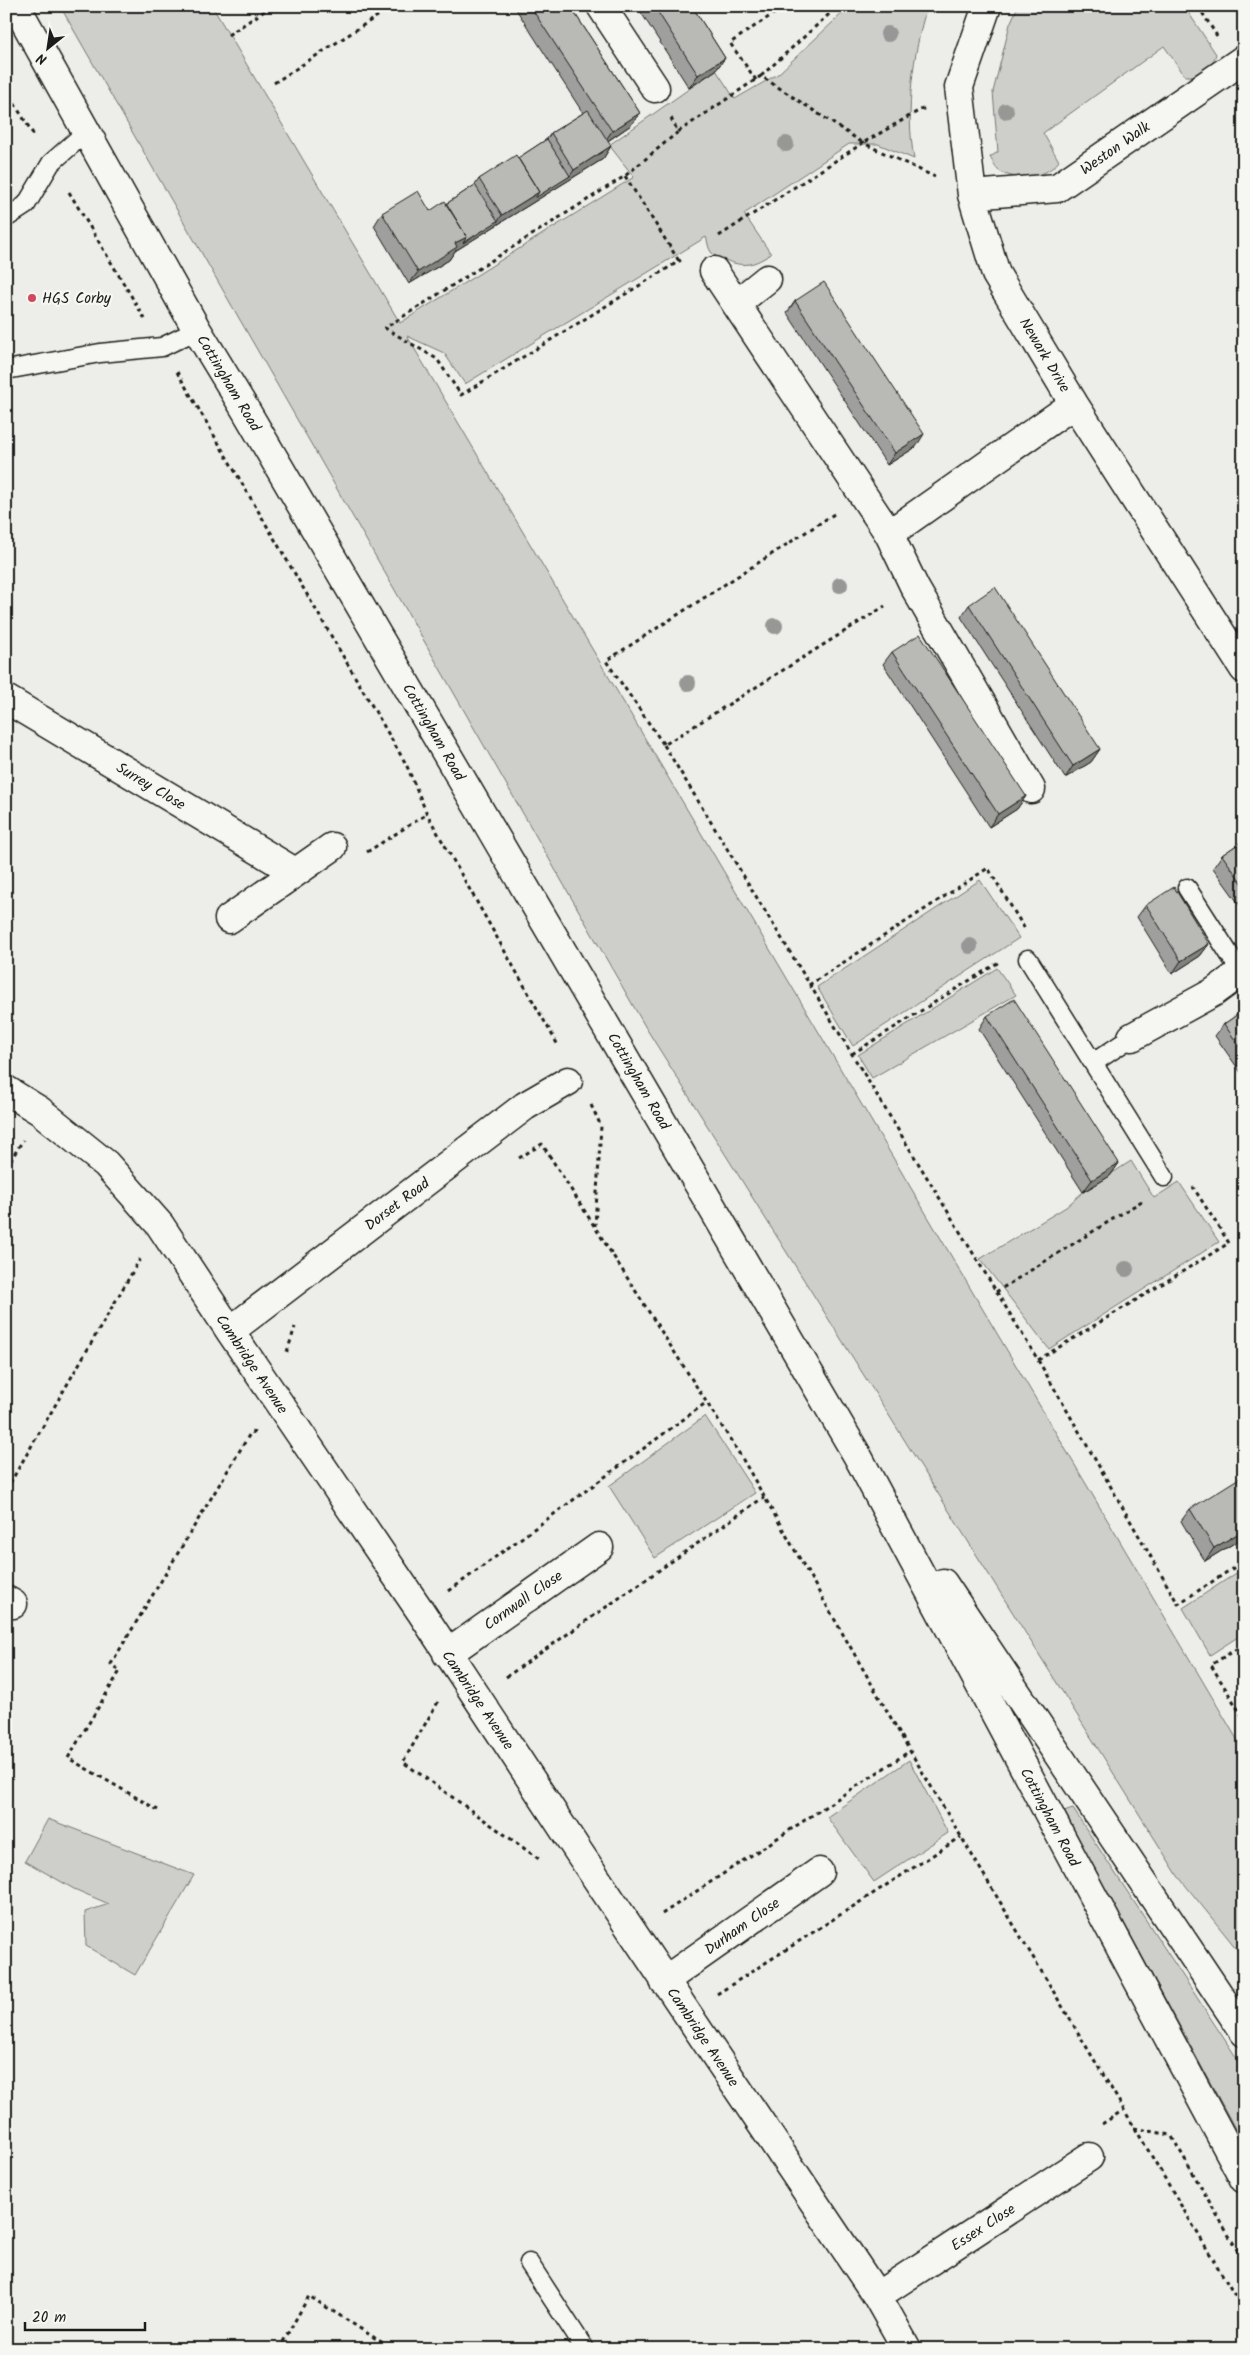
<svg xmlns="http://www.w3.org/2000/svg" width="1250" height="2355" viewBox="0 0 1250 2355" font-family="Kalam,sans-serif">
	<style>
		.green { fill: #cececb; stroke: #757574 }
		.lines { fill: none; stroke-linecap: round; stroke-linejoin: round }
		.service-casing { stroke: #1c1c1c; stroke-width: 21 }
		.minor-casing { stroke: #1c1c1c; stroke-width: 31 }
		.trunk-casing { stroke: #1c1c1c; stroke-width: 31 }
		.path { stroke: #1c1c1c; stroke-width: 3; stroke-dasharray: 4 4; stroke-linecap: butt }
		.service { stroke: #f6f6f2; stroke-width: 18 }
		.minor { stroke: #f6f6f2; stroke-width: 28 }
		.trunk { stroke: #f6f6f2; stroke-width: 28 }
		.tree { fill: #979795 }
		.wall { fill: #9f9f9d; stroke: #1c1c1c }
		.shaded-wall { fill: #82827f; stroke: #1c1c1c }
		.building { fill: #b9b9b6; stroke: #1c1c1c }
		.poi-dot { fill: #d1495b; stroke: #f6f6f2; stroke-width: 2 }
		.labels { text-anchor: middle; stroke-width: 4.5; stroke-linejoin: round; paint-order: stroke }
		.street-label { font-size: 15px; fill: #1c1c1c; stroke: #f6f6f2 }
		.poi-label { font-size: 15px; fill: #1c1c1c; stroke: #f6f6f2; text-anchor: start }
	</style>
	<rect width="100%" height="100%" fill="#edede9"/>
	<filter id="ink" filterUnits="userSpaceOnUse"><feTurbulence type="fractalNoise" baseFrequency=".02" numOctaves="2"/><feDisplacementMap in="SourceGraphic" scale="10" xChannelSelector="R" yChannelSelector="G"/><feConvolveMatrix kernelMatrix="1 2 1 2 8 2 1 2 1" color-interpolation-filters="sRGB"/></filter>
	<g filter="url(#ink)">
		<path class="green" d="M60 6H212L400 323 634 177 609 145 716 70 735 99 778 74 850 6H927C913 55 905 109 914 159L878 144H849L744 214 771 254C754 265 744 268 725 260 721 259 714 256 711 252 708 248 708 242 706 237L465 384 444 353 407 336 1244 1751V1958L1178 1876 646 1028Z
			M1018 6H1184L1216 54 1212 65 1192 76H1185L1164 46 1043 133 1059 161C1047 178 1016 182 999 171 995 168 993 162 990 157L998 152 993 92 1010 24Z
			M980 880 1019 938 853 1046 817 987Z
			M997 968 1016 995 872 1078 858 1055Z
			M1131 1161 1154 1198 1179 1182 1219 1242 1049 1349 980 1259 1066 1207 1083 1192Z
			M705 1416 755 1493 655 1558 609 1486Z
			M1244 1568V1633L1210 1655 1183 1608Z
			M909 1760 948 1833 874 1882 827 1817Z
			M1073 1809 1244 2069V2145L1064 1812Z
			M48 1819 194 1875 135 1975 86 1946 85 1912 109 1904 74 1889 25 1861Z"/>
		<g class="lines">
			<defs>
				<path id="service" d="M6 218 26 205 51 163 85 133
					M6 370 100 353 162 347 197 330
					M1187 888 1244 977
					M1028 959 1093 1063
					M1132 1037 1093 1063 1164 1177
					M529 2263 585 2349"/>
				<path id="minor" d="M601 6 655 88
					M987 6 959 87 972 195 996 274 1074 404 1244 669
					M972 195 1057 188 1244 59
					M714 271 889 534
					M736 304 767 279
					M6 699 295 872
					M1031 789 915 588 889 534 1074 404
					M229 919 332 847
					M1132 1037 1214 992 1244 970
					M6 1090 40 1111 106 1164 160 1225 230 1331 421 1612 578 1851 877 2296 907 2349
					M230 1331 525 1106 568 1081
					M6 1600 13 1604
					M447 1654 599 1547
					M664 1981 819 1872
					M877 2296 1089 2157"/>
				<path id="trunk" d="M16 6 197 330 245 409 857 1455 1244 2179
					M943 1583 1244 2032"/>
			</defs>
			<use href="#service" class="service-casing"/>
			<use href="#minor" class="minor-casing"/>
			<use href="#trunk" class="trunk-casing"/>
			<path class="path" d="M1198 6 1217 36
				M228 35 272 6
				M761 76 838 6
				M756 80 730 43 785 6
				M274 83 393 6
				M6 90 35 137
				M671 118 678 132 761 76 863 143 920 110 927 108
				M678 132 625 176 385 328 437 359 461 395 681 260
				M625 176 679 261
				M69 192 145 319
				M719 236 863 143 935 177
				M177 372 406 764 427 814 559 1047
				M834 514 606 661 664 745 885 606
				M664 745 1038 1360 1178 1604 1244 1561
				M367 852 427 814
				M809 985 988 868 1026 931
				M852 1054 999 962
				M591 1105 601 1126 595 1226
				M519 1158 542 1144 742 1458 910 1751 1244 2311
				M6 1168 23 1140
				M996 1292 1145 1199
				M287 1352 295 1327
				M1038 1360 1229 1243 1193 1187
				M6 1490 140 1259
				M449 1591 707 1402
				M1244 1644 1211 1665 1244 1719
				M506 1677 764 1497
				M438 1702 403 1762 539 1859
				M158 1810 68 1758 120 1671 111 1664 251 1432 256 1433
				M662 1914 910 1751
				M717 1994 961 1837
				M1102 2124 1122 2111
				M1134 2128 1171 2135 1244 2262
				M279 2349 309 2296 386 2345 384 2349"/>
			<use href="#service" class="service"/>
			<use href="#minor" class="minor"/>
			<use href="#trunk" class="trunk"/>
		</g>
		<g class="tree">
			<circle cx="888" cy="34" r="8"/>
			<circle cx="1006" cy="111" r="8"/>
			<circle cx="786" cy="144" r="8"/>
			<circle cx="840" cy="585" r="8"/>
			<circle cx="775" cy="626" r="8"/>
			<circle cx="688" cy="683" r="8"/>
			<circle cx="970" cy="946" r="8"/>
			<circle cx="1126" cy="1269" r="8"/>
		</g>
		<path class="wall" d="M514 6H570L640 113 631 125 608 141 611 146 603 159 455 251 449 260 409 284 374 226 382 213 430 211 446 204 475 185 479 179 518 158 547 139 551 133 583 113Z
			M637 6H692L725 58 716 70 689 88Z
			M795 301 916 447 887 465 787 313Z
			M969 605 1100 749 1091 762 1065 778 961 617Z
			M892 652 1026 796 1017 809 989 827 883 664Z
			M1244 840V911L1213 868 1222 855Z
			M1146 905 1209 944 1200 956 1172 974 1137 917Z
			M1244 1010V1077L1215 1036 1224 1024Z
			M987 1016 1119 1163 1110 1176 1083 1192 979 1029Z
			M1190 1509 1244 1537 1205 1561 1181 1521Z"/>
		<path class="shaded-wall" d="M725 58 716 70 689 88 698 75Z
			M640 113 631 125 603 144 612 131Z
			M611 146 603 159 455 251 449 260 409 284 418 272 455 243 498 221 502 215 539 192 570 176 574 170Z
			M924 434 916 447 887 465 895 453Z
			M1100 749 1091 762 1065 778 1073 766Z
			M1026 796 1017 809 989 827 998 814Z
			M1209 944 1200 956 1172 974 1181 961Z
			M1119 1163 1110 1176 1083 1192 1092 1180Z
			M1244 1530V1537L1205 1561 1214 1548Z"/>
		<path class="building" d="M530 6H570L640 113 612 131Z
			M654 6H692L725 58 698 75Z
			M588 110 611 146 574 170 551 133Z
			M547 139 570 176 535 198 539 192 518 158Z
			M516 155 539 192 502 215 479 179Z
			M475 185 498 221 463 243 467 237 446 204Z
			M418 191 430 211 445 201 467 237 455 243 457 247 418 272 382 213Z
			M824 282 924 434 895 453 795 301Z
			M995 587 1100 749 1073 766 969 605Z
			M920 634 1026 796 998 814 892 652Z
			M1244 840V886L1222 855Z
			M1174 887 1209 944 1181 961 1146 905Z
			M1014 999 1119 1163 1092 1180 987 1016Z
			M1244 1010V1053L1224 1024Z
			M1244 1475V1530L1214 1548 1190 1509Z"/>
	</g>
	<circle class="poi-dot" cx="32" cy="298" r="5"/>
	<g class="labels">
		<g class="street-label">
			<text transform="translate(1115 148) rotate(-35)" y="5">Weston Walk</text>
			<text transform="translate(1045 355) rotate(59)" y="5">Newark Drive</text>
			<text transform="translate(229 383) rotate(59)" y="5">Cottingham Road</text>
			<text transform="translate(434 732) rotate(60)" y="5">Cottingham Road</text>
			<text transform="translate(151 786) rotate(31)" y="5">Surrey Close</text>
			<text transform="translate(639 1081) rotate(60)" y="5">Cottingham Road</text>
			<text transform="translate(397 1204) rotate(-37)" y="5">Dorset Road</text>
			<text transform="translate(252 1364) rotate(56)" y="5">Cambridge Avenue</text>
			<text transform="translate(523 1600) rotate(-35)" y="5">Cornwall Close</text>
			<text transform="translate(478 1700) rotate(56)" y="5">Cambridge Avenue</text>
			<text transform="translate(1050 1817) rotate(62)" y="5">Cottingham Road</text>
			<text transform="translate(742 1926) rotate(-35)" y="5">Durham Close</text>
			<text transform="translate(703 2037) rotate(56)" y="5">Cambridge Avenue</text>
			<text transform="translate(983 2227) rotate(-33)" y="5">Essex Close</text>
		</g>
		<g class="poi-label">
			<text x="42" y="303">HGS Corby</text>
		</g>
	</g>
	<rect width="1250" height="2355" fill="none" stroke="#f6f6f2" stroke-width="25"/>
	<rect x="12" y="12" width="1225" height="2330" fill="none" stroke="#1c1c1c" stroke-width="2" filter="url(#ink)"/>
	<g transform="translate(48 48) rotate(210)" stroke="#f6f6f2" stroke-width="4" paint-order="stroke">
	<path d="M0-4L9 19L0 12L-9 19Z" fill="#1c1c1c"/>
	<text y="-8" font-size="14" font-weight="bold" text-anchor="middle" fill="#1c1c1c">N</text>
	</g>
	<path d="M25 2322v8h120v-8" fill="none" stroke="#1c1c1c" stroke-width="2.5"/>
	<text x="32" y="2322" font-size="15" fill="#1c1c1c" stroke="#f6f6f2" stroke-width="4" paint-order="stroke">20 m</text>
</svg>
